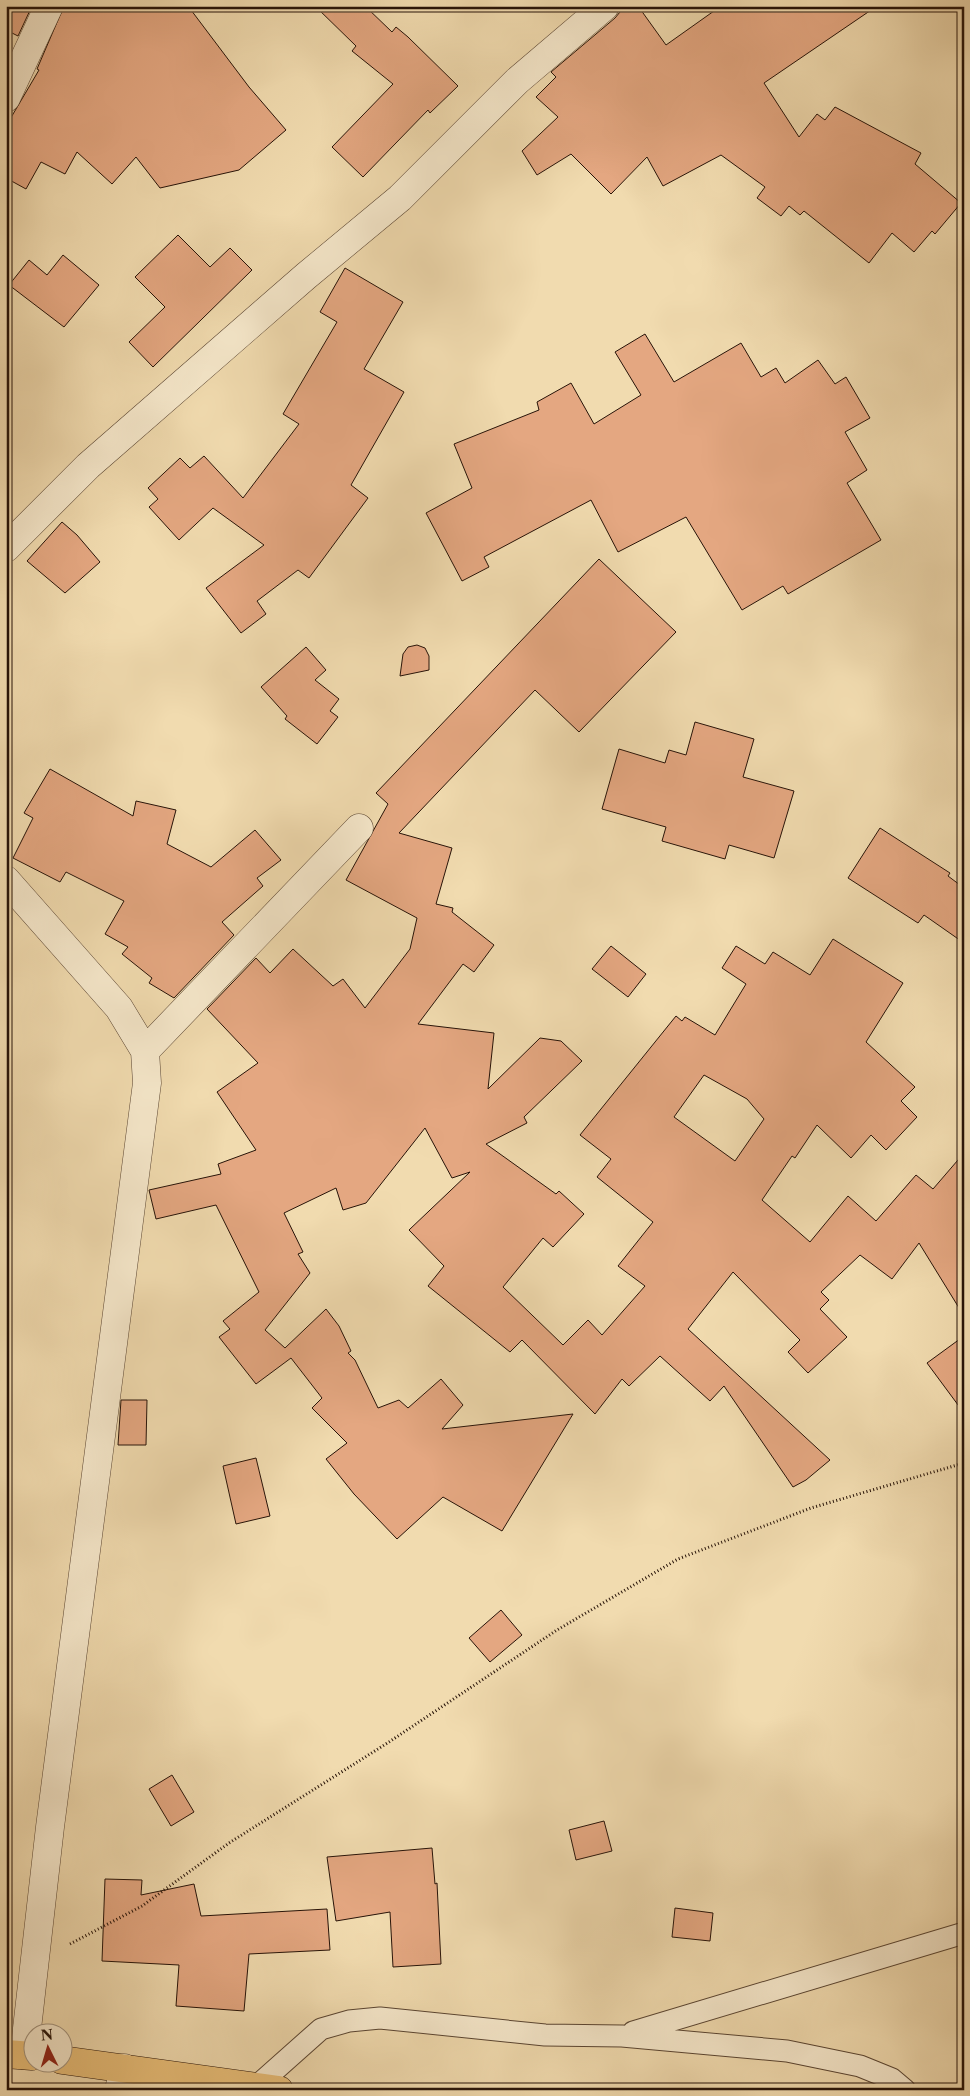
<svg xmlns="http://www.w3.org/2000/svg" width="970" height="2096" viewBox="0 0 970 2096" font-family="'Libre Caslon Text',serif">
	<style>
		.building { fill: #e4a781; stroke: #271308; fill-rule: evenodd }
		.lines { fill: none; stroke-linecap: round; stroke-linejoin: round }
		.lane-casing { stroke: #5a4532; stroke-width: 23 }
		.street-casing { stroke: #5a4532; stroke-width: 29 }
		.highway-casing { stroke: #271308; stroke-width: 29 }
		.path { stroke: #271308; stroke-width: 3; stroke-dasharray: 1 2.5; stroke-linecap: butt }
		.lane { stroke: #f6e8cb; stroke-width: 21 }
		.street { stroke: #f6e8cb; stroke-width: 28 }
		.highway { stroke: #e8be78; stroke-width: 28 }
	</style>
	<rect width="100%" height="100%" fill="#f1dbaf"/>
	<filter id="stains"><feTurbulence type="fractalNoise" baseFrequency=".004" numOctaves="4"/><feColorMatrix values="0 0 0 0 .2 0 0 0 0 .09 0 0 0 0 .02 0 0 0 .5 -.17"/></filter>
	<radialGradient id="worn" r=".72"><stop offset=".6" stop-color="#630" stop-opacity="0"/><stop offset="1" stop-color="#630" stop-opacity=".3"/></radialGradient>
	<path class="building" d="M6 6H32L18 36 6 30Z
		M64 6H188L249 87 286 130 239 170 160 188 136 157 112 184 77 152 65 174 41 162 26 189 6 178V126L39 70 37 69Z
		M315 6H365L392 32 396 27 408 37 458 86 430 113 428 110 363 177 332 147 393 84 352 51 356 46Z
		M620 6H638L666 45 721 6H877L764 83 799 137 817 114 825 120 835 107 921 153 915 164 961 203 935 234 932 231 914 252 892 233 869 263 804 211 800 215 789 206 781 216 757 198 765 187 721 155 663 186 647 157 611 194 571 154 537 175 522 151 558 117 536 97 556 77 551 72 615 18 620 12Z
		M178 235 210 267 230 248 252 270 153 367 129 342 165 307 135 277Z
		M63 255 99 285 64 327 9 285 29 260 47 275Z
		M345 268 403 302 364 369 404 392 351 485 368 498 309 578 298 570 257 601 266 614 241 633 206 588 264 545 213 508 179 540 149 507 158 499 148 488 180 458 190 468 204 456 243 498 299 424 283 414 337 322 320 312Z
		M645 334 674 382 741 343 761 377 776 368 785 383 818 360 835 384 846 377 870 418 845 432 867 470 847 483 881 540 788 594 783 586 742 610 686 517 618 552 591 500 484 557 489 567 462 581 426 513 472 488 454 444 539 410 537 402 571 383 594 424 641 395 615 352Z
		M62 522 77 535 100 562 65 593 27 561Z
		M599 559 676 632 579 732 535 690 399 833 452 848 436 904 453 908 452 912 494 945 474 972 463 964 418 1024 494 1033 488 1089 540 1038 561 1041 582 1061 524 1117 527 1123 486 1144 556 1194 559 1191 584 1214 553 1247 543 1238 503 1287 563 1345 588 1320 602 1335 645 1286 618 1266 653 1222 597 1177 611 1159 580 1135 676 1016 682 1021 685 1017 715 1035 746 984 722 968 736 946 765 964 773 952 810 975 833 939 903 983 866 1042 915 1087 901 1101 917 1117 886 1150 871 1135 851 1158 817 1125 795 1158 792 1156 762 1200 810 1242 848 1196 876 1221 916 1175 933 1189 964 1153V1316L919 1243 892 1279 860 1255 821 1292 829 1300 820 1309 847 1337 808 1373 788 1352 800 1340 733 1272 688 1329 830 1460 806 1480 793 1487 724 1386 710 1401 660 1356 629 1386 622 1379 595 1414 522 1340 510 1352 428 1286 444 1266 409 1230 470 1172 452 1178 425 1128 366 1203 343 1210 336 1188 284 1213 303 1252 298 1254 310 1273 265 1330 285 1348 326 1309 339 1326 351 1351 348 1353 355 1360 378 1408 399 1400 408 1408 441 1379 463 1405 442 1429 573 1414 502 1531 443 1497 397 1539 354 1494 326 1459 347 1443 312 1408 322 1398 291 1358 256 1384 219 1337 230 1329 223 1321 259 1292 216 1205 156 1219 149 1190 221 1174 218 1164 256 1150 217 1092 258 1063 207 1009 256 958 270 973 293 949 333 986 343 979 365 1008 410 949 417 918 346 880 388 804 376 793ZM704 1075 747 1099 764 1119 735 1161 674 1117Z
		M417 645 425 648 429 656V670L400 676 403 654 408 647Z
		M306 647 326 670 315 680 339 699 330 711 338 717 317 744 285 719 287 716 261 687Z
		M695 722 754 739 743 777 794 791 774 858 729 845 725 859 662 841 666 827 602 809 619 749 665 763 669 750 686 755Z
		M50 769 133 816 136 801 176 810 167 844 211 867 255 830 281 860 257 878 263 886 222 922 234 935 174 998 149 983 152 978 122 954 128 947 105 934 124 901 66 872 60 882 13 858 33 818 24 813Z
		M880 828 950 873 948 876 964 888V943L924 915 918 923 848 878Z
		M611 946 646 974 628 997 592 969Z
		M964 1336V1413L927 1363Z
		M121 1400H147L146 1445H118Z
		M256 1458 270 1516 236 1524 223 1466Z
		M501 1610 522 1635 490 1662 469 1638Z
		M172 1775 194 1812 171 1826 149 1789Z
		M604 1821 612 1851 576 1860 569 1830Z
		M432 1848 435 1884 437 1883 441 1964 393 1967 390 1912 336 1921 327 1857Z
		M105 1879 142 1880 141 1895 194 1884 201 1916 327 1909 330 1950 249 1954 244 2011 176 2006 179 1965 102 1961Z
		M675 1908 713 1913 710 1941 672 1937Z"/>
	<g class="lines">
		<defs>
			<path id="lane" d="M633 2032 964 1933
				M257 2086 321 2029 349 2021 380 2018 545 2035 622 2036 787 2051 860 2066 892 2079 905 2090"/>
			<path id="street" d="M6 98 49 6
				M6 548 88 466 306 276 400 198 517 81 605 6
				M6 880 119 1008 145 1051 147 1083 50 1827 24 2055
				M145 1051 359 828
				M119 2090 124 2068"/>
			<path id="highway" d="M6 2054 32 2056
				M62 2060 279 2090"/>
		</defs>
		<use href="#lane" class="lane-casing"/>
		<use href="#street" class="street-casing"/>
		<use href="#highway" class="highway-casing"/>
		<path class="path" d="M70 1944 142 1906 229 1843 389 1742 557 1630 678 1559 811 1508 964 1463"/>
		<use href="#lane" class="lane"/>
		<use href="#street" class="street"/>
		<use href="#highway" class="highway"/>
	</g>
	<rect width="970" height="2096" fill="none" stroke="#f1dbaf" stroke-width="25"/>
	<rect x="8" y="8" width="955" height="2081" fill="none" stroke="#271308" stroke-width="2.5"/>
	<rect x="12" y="12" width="945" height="2071" fill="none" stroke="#271308"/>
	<g transform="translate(48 2048) rotate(355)"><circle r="24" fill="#f6e8cb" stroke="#a3937d"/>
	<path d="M0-4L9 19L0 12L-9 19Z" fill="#8f2418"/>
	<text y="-8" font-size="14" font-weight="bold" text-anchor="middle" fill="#271308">N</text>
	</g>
	<rect width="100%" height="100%" filter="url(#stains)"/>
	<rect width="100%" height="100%" fill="url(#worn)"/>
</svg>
